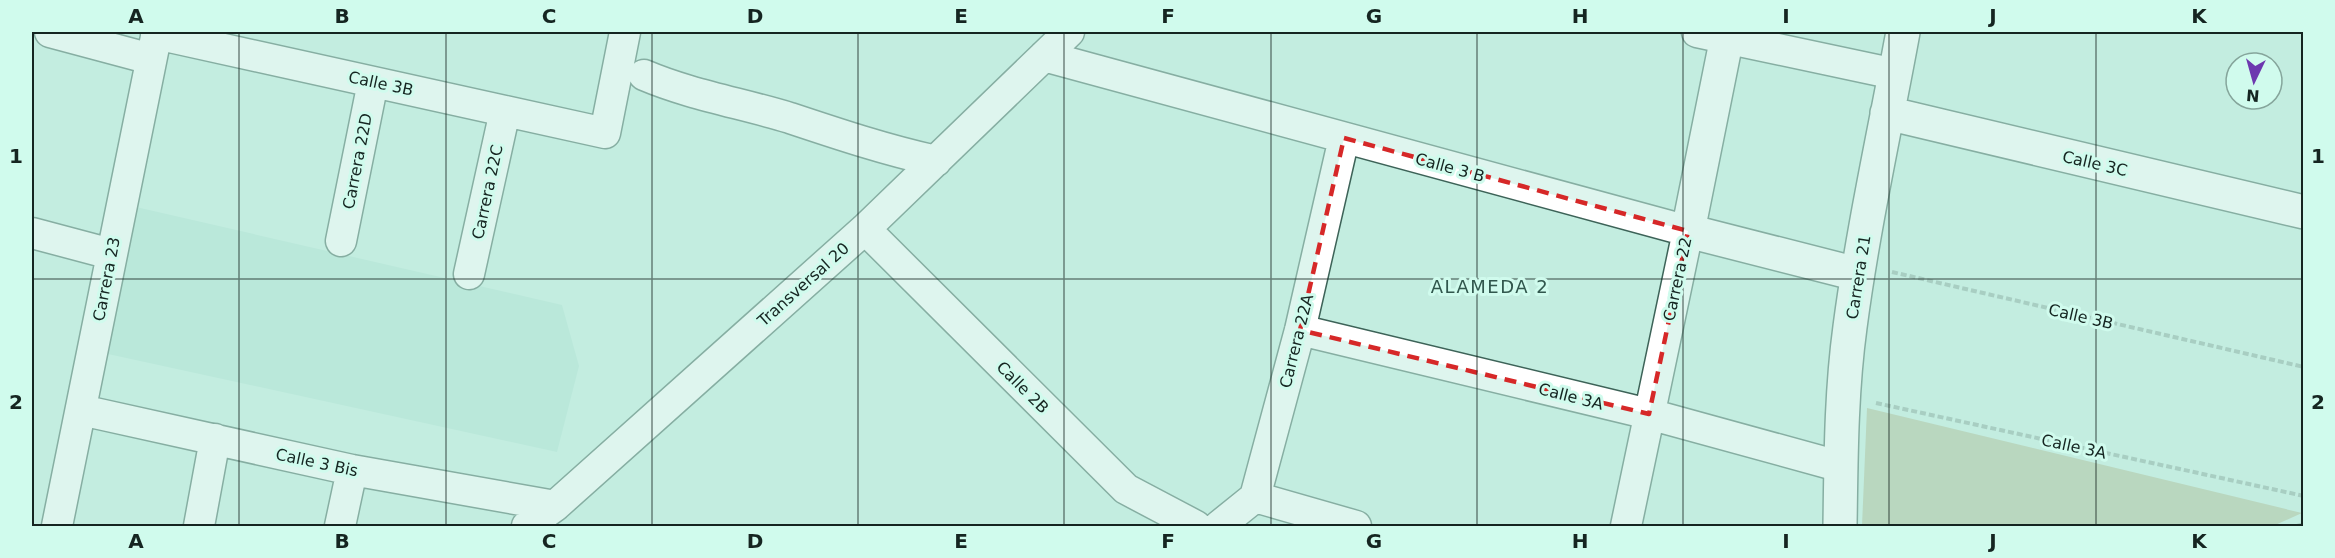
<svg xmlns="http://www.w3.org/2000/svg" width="2335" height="558" viewBox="0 0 2335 558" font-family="'DejaVu Sans',sans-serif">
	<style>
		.built { fill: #b0e2d3 }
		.green { fill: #aebc97 }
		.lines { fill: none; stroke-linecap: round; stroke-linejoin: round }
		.street-casing { stroke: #3d6358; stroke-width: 33 }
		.secondary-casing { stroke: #3d6358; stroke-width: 36 }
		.path { stroke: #87a89e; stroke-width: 4; stroke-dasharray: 6 3; stroke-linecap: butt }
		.street { stroke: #fff; stroke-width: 30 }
		.secondary { stroke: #fff; stroke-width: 33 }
		.marked { fill: none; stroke: #d62828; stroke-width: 4.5; stroke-dasharray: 12 8; stroke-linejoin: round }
		.grid { fill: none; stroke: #152521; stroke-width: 1.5; stroke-opacity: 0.55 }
		.labels { text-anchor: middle; stroke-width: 6; stroke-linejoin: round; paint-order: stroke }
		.street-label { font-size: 16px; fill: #152521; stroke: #d0fbed }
		.neighbourhood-label { font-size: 18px; letter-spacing: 1.5px; fill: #31574d; stroke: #d0fbed }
		.neatline { fill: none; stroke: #152521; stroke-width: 2 }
		.grid-label { font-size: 20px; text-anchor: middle; font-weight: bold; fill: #152521 }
	</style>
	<rect width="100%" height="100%" fill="#c3ede0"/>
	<path class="built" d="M136 207 562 305 579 366 557 452 108 354Z"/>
	<path class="green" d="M1867 408 2302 513 2273 526H1862Z"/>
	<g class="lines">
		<defs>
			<path id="street" d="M50 32 151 59
				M1697 32 1895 74
				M156 34 605 133 625 32
				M1044 56 1688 231 1626 526
				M644 75C691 95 741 103 790 118 838 134 886 150 936 161
				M865 229 1126 489 1196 526
				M32 233 111 254
				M341 241 373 82
				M469 274 505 111
				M1300 330 1649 414 1842 467
				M81 410 352 470 555 506
				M1255 497 1356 526
				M57 526 157 32
				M199 526 215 439
				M340 526 352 470
				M527 526 555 506 865 229 1069 32
				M1219 526 1255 497 1300 330 1344 138"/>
			<path id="secondary" d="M1728 32 1688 231 1857 274
				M1887 113 2304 212
				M1840 526C1841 460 1841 393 1850 327 1863 228 1885 130 1903 32"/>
		</defs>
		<use href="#street" class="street-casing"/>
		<use href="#secondary" class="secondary-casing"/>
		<path class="path" d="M1892 272 2304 367
			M1876 403 2304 496
			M2297 526 2304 524"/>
		<use href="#street" class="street"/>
		<use href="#secondary" class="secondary"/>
	</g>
	<path d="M0 0H2335V558H0ZM1344 138 1688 231 1649 414 1300 330Z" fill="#c3ede0" fill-opacity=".55" fill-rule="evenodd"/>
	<path class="marked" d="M1344 138 1688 231 1649 414 1300 330Z"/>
	<path class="grid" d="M239 32V526M446 32V526M652 32V526M858 32V526M1064 32V526M1271 32V526M1477 32V526M1683 32V526M1889 32V526M2096 32V526M32 279H2304"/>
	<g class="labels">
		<g class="street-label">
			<text transform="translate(381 83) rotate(12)" y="6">Calle 3B</text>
			<text transform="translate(357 161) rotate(-79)" y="6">Carrera 22D</text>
			<text transform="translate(2095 163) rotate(13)" y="6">Calle 3C</text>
			<text transform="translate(1450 167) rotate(15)" y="6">Calle 3 B</text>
			<text transform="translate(487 192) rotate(-78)" y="6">Carrera 22C</text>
			<text transform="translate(1858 277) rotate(-81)" y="6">Carrera 21</text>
			<text transform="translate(106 279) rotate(-79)" y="6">Carrera 23</text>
			<text transform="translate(1677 279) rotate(-78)" y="6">Carrera 22</text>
			<text transform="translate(803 284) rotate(-42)" y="6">Transversal 20</text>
			<text transform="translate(2081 316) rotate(13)" y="6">Calle 3B</text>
			<text transform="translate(1296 341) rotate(-76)" y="6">Carrera 22A</text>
			<text transform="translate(1023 387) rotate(45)" y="6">Calle 2B</text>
			<text transform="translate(1571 396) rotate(14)" y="6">Calle 3A</text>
			<text transform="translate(2074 446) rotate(12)" y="6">Calle 3A</text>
			<text transform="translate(317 462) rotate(12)" y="6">Calle 3 Bis</text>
		</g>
		<g class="neighbourhood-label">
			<text x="1490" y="293">ALAMEDA 2</text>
		</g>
	</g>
	<rect width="2335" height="558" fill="none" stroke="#d0fbed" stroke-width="66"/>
	<g transform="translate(2254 81) rotate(185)"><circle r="28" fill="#d0fbed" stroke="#85a59b" stroke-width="1.5"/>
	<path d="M0-4.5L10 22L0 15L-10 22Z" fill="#6d38af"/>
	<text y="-9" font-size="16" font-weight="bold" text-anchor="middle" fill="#152521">N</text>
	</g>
	<rect x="33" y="33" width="2269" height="492" class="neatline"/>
	<g class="grid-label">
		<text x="136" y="23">A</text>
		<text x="342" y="23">B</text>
		<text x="549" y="23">C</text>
		<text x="755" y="23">D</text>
		<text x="961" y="23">E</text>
		<text x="1168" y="23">F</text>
		<text x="1374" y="23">G</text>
		<text x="1580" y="23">H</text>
		<text x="1786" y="23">I</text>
		<text x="1993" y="23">J</text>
		<text x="2199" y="23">K</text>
		<text x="16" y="163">1</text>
		<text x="2318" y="163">1</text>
		<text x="16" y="409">2</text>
		<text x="2318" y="409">2</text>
		<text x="136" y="548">A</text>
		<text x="342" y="548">B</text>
		<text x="549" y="548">C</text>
		<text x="755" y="548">D</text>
		<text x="961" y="548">E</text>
		<text x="1168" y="548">F</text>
		<text x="1374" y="548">G</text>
		<text x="1580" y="548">H</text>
		<text x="1786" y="548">I</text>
		<text x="1993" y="548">J</text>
		<text x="2199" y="548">K</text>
	</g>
</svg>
